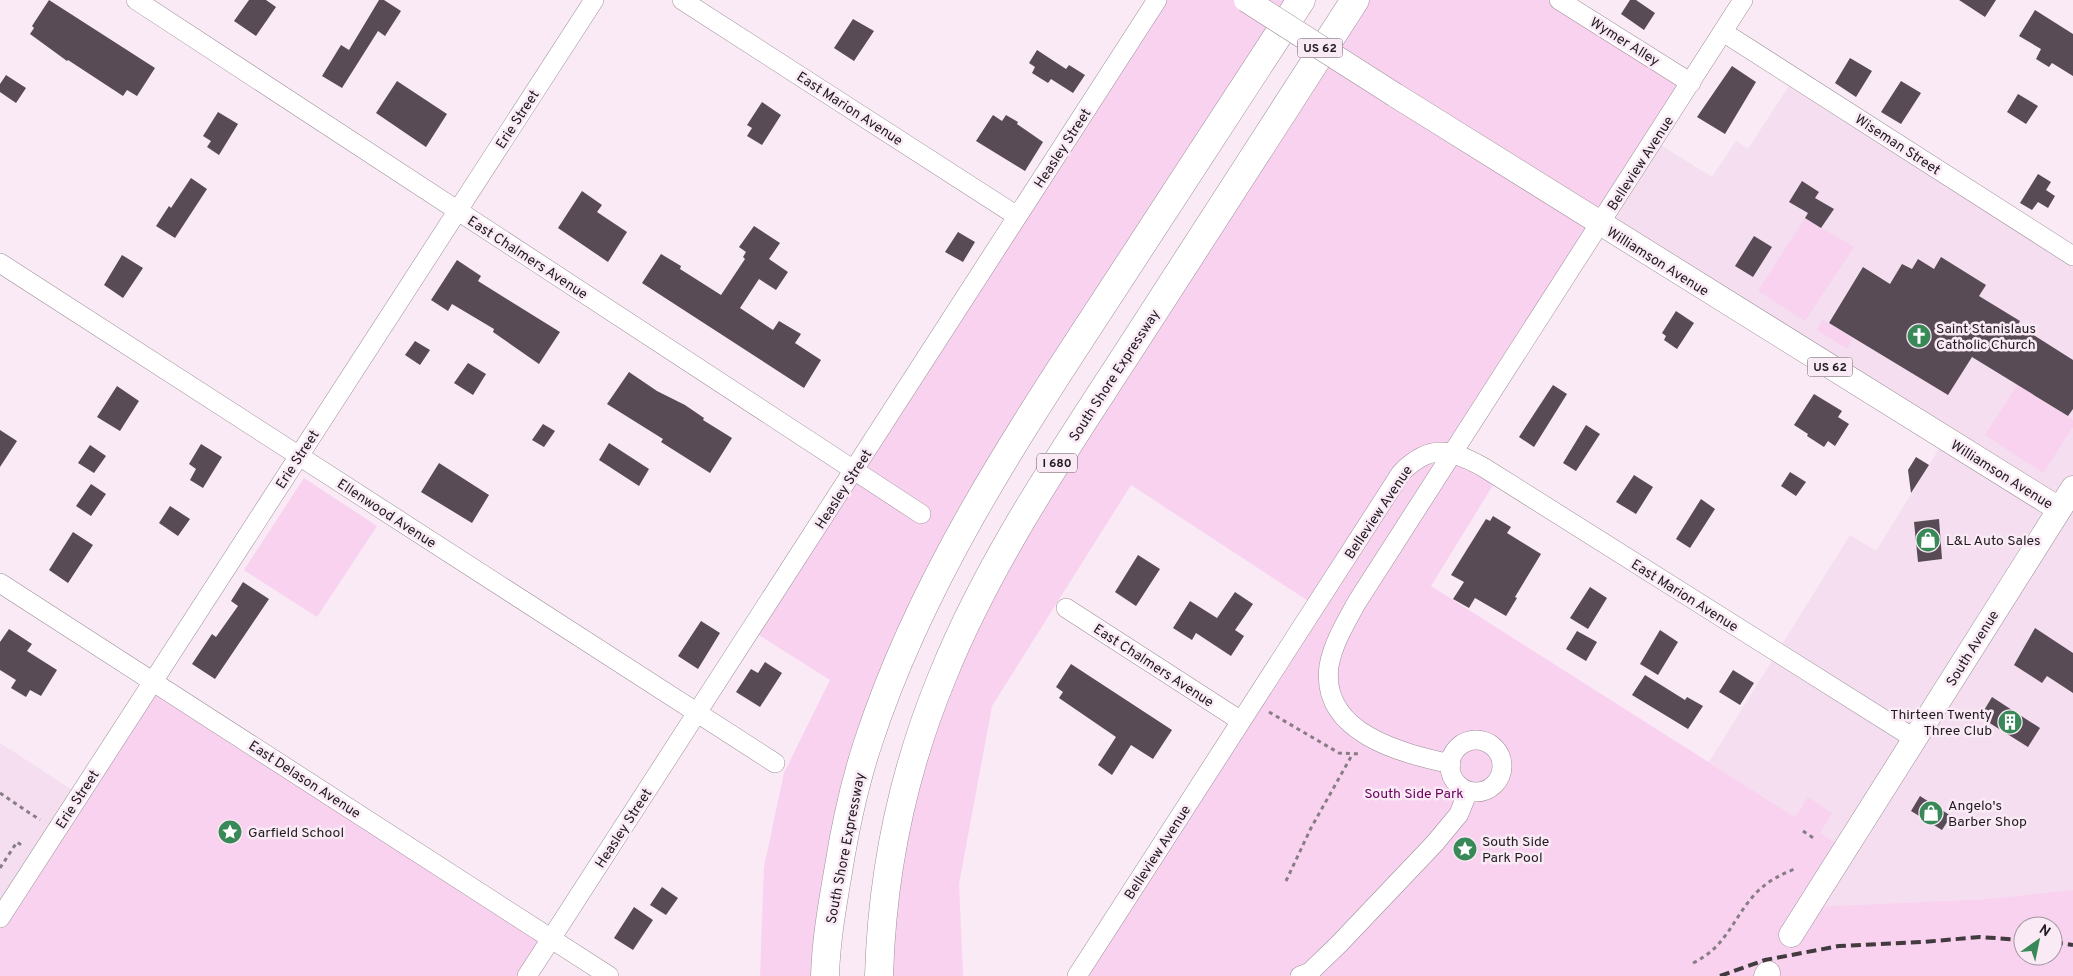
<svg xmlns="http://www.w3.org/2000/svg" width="2073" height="976" viewBox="0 0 2073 976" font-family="Overpass,sans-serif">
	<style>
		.built { fill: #f4deef }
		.green { fill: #f8d2ef; fill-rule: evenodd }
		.building { fill: #584b55 }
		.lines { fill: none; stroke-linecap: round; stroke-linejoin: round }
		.minor-casing { stroke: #9d8f99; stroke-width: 20 }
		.major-casing { stroke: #9d8f99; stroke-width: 25 }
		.highway-casing { stroke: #9d8f99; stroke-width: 29 }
		.path { stroke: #877d85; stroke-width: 3; stroke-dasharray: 4 4; stroke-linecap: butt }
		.minor { stroke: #fff; stroke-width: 19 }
		.major { stroke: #fff; stroke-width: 24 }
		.highway { stroke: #fff; stroke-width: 28 }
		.rail { stroke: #413a3f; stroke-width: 4; stroke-dasharray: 10 5; stroke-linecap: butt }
		.major-bridge-casing { stroke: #9d8f99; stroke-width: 25; stroke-linecap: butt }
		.major-bridge { stroke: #fff; stroke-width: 24 }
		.labels { text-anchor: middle; stroke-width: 5; stroke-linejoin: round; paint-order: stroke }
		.shield { fill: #f9eaf5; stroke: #61595f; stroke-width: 1 }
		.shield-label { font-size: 12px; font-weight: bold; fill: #201b1f }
		.street-label { font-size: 14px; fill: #201b1f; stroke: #f9eaf5 }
		.poi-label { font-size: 14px; fill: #201b1f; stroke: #f9eaf5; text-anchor: start }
		.park-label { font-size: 14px; fill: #67005b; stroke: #f9eaf5 }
	</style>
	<rect width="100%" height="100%" fill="#f9eaf5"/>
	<path class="built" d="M1794 78 2073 256V890L1987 899 1809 907 1845 849 1709 762 1850 535 1876 551 1945 439 1600 224 1654 141 1712 177 1736 141 1748 149Z
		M0 743 80 795 0 918Z"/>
	<path class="green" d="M1157 0H1301L1060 370 887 688 825 976H760L764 867 784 773 830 680 751 630Z
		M1355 0H1559L1691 83 1454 453 1498 477 1431 586 1795 817 1808 797 1832 813 1820 833 1845 849 1809 907 1987 899 2073 890V976H1077L1316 606 1131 485 992 706 959 884 963 976H879L942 675ZM2023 926H2053V956H2023Z
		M1805 218 1854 247 1805 321 1758 291Z
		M1823 320 1853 339 1847 349 1817 330Z
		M2017 385 2073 420V427L2043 473 1985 435Z
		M304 478 377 526 317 617 244 570Z
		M153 682 551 939 527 976H0V918Z"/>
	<path class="building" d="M49 0 155 68 137 96 127 90 123 96 68 60 67 61 30 34 34 28 32 26Z
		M249 0H266L276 7 256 36 234 21Z
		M379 0H384L401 11 385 36 378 31 342 88 322 76 341 45 349 50Z
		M1630 0H1636L1655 13 1644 30 1621 14Z
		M1959 0H1996L1985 17Z
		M2035 10 2073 34V76L2052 63 2049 67 2036 59 2041 49 2019 36Z
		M853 19 874 31 854 61 834 48Z
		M1037 50 1066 69 1069 65 1085 75 1073 93 1051 79 1048 83 1032 73 1035 67 1029 63Z
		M1850 58 1872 71 1856 97 1835 83Z
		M1732 66 1756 82 1725 134 1697 117Z
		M6 75 26 88 16 103 0 92V84Z
		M397 81 447 114 426 147 376 113Z
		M1901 81 1921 93 1901 124 1881 112Z
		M2018 94 2038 106 2026 124 2007 112Z
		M762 102 781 115 762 145 747 136 752 128 747 125Z
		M218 112 238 124 219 155 207 147 211 141 203 136Z
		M993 115 1002 121 1006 115 1018 122 1017 124 1043 142 1025 171 976 141Z
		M2038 174 2051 182 2046 190 2055 196 2048 208 2038 202 2032 210 2020 203Z
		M191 178 207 189 175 238 156 226 169 206 171 208Z
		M1802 181 1819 192 1815 198 1834 209 1821 228 1805 218 1808 213 1789 202Z
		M582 191 602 205 597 212 627 232 608 262 558 228Z
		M754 226 780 243 769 259 788 272 776 290 759 279 740 308 773 330 779 321 801 334 795 343 821 360 804 388 642 283 661 254 681 266 680 269 721 295 745 259 743 257 746 252 739 247Z
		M958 232 975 242 963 262 945 252Z
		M1754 236 1772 247 1753 277 1735 266Z
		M122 255 143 268 123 298 104 285Z
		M1941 257 1986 285 1979 296 2020 321 2018 325 2073 360V409L2068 416 1972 357 1948 395 1829 323 1863 267 1890 284 1902 264 1912 269 1918 259 1934 269Z
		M457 260 481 276 478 281 560 332 539 364 493 332 494 329 452 304 448 311 431 300Z
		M1676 311 1694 323 1677 349 1664 340 1666 336 1662 333Z
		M415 341 430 350 420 365 405 355Z
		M468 363 486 374 473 395 454 383Z
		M629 372 657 391 685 405 704 418 703 420 732 438 710 473 661 442 663 439 607 404Z
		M1553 385 1567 394 1534 447 1519 437Z
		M117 386 139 401 120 431 97 417Z
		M1814 394 1842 411 1838 417 1849 424 1835 446 1828 441 1824 447 1807 436 1808 434 1794 425Z
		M543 424 555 431 544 447 532 440Z
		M1586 425 1600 434 1576 471 1563 463Z
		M0 430 17 441 0 467Z
		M609 443 649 469 639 486 599 460Z
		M201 444 222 457 203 488 190 480 196 469 189 464Z
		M90 445 106 456 94 473 78 463Z
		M1916 457 1929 465 1911 493 1908 470Z
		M439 463 489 495 472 523 421 492Z
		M1790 472 1806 482 1796 496 1781 486Z
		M1634 475 1653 487 1636 514 1616 502Z
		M91 484 106 494 91 516 76 506Z
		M1701 499 1715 509 1690 548 1676 539Z
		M170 506 190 519 178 536 159 523Z
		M1493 516 1511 527 1507 533 1541 554 1515 597 1517 598 1506 616 1475 598 1469 608 1453 599 1464 582 1451 575 1486 519 1490 521Z
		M1939 519 1942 559 1918 562 1914 522Z
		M73 532 93 545 68 583 49 570Z
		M1138 555 1160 569 1136 606 1115 592Z
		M243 582 269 599 215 679 192 664 212 634 216 637 238 606 231 601Z
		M1590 587 1607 598 1588 629 1570 618Z
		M1235 592 1253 604 1235 630 1244 636 1231 656 1196 633 1192 640 1173 628 1190 601 1217 618Z
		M701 621 720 633 698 669 678 656Z
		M2035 628 2073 653V693L2047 676 2042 683 2014 665Z
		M9 629 32 644 27 651 57 670 41 696 30 690 26 697 11 688 16 680 0 670V642Z
		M1660 630 1678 642 1658 675 1640 664Z
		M1577 631 1597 642 1586 661 1566 649Z
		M765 662 782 673 760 707 736 692 751 669 758 673Z
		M1071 664 1172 730 1153 759 1131 745 1112 775 1098 765 1116 737 1059 698 1063 692 1056 687Z
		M1733 670 1754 683 1740 705 1719 692Z
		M1645 675 1685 700 1687 697 1703 706 1688 729 1632 695Z
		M1992 697 2040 728 2028 747 1980 717Z
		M1920 796 1951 816 1942 830 1911 811Z
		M662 887 678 898 666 915 650 905Z
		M634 907 653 920 633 950 614 938Z"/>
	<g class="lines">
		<defs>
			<path id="minor" d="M136 0 921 514
				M682 0 1017 216
				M1559 0 1691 83
				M1723 32 2073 256
				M0 263 775 763
				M0 583 609 976
				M1066 608 1241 721
				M1450 766a26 26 0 1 1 52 0a26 26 0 1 1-52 0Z
				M1451 764C1401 753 1320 733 1329 666 1333 643 1346 622 1357 602L1743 0
				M0 918 594 0
				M527 976 1157 0
				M1077 976 1401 473C1430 443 1450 449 1483 467L1915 739
				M1300 976 1310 972 1339 944 1435 843 1459 814 1468 791"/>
			<path id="major" d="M1395 95 2059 509
				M1791 935 2073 488
				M1766 976 1768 973"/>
			<path id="highway" d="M825 976C826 941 832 907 838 872 845 828 854 785 868 743 920 583 1014 440 1105 301 1170 201 1236 100 1301 0
				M879 976C882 872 903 771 943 675 991 556 1070 442 1139 335 1211 223 1283 112 1355 0"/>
		</defs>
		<use href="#minor" class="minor-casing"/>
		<use href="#major" class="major-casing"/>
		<use href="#highway" class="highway-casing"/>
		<path class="path" d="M1269 712 1339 753 1361 754
			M0 793 40 820
			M1803 831 1815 839
			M0 868 17 842 24 847
			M1286 881 1311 828 1352 755
			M1693 963C1727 947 1733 917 1757 892 1769 880 1782 874 1797 868"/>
		<use href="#minor" class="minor"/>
		<use href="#major" class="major"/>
		<use href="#highway" class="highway"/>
		<path class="rail" d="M2053 942 2073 945
			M1720 976 1765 960 1839 946 1923 942 1980 937 2023 940"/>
		<defs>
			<path id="major-bridge" d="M1246 0 1395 95"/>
		</defs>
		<use href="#major-bridge" class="major-bridge-casing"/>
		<use href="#major-bridge" class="major-bridge"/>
	</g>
	<defs>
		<symbol id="church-disc" viewBox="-11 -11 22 22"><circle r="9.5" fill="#388858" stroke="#f9eaf5"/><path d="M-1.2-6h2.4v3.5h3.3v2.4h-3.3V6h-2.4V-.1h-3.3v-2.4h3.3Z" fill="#fff"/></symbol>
		<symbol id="shop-disc" viewBox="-11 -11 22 22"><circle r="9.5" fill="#388858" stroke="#f9eaf5"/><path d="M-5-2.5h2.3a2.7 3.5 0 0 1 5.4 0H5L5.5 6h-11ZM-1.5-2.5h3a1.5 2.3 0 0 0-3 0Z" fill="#fff"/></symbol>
		<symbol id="building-disc" viewBox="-11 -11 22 22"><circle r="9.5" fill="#388858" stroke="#f9eaf5"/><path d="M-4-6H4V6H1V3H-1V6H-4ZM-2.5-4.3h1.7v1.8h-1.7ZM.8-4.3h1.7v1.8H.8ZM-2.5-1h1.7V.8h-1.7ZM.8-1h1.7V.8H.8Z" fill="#fff"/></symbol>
		<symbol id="sight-disc" viewBox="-11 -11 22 22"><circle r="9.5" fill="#388858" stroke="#f9eaf5"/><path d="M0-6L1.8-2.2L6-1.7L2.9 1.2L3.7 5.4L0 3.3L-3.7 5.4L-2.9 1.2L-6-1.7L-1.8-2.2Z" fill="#fff"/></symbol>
	</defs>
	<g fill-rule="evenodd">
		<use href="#church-disc" x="1905" y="322" width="28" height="28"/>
		<use href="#shop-disc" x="1914" y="526" width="28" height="28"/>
		<use href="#building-disc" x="1996" y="708" width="28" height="28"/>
		<use href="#shop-disc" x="1917" y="799" width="28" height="28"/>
		<use href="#sight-disc" x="216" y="818" width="28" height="28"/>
		<use href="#sight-disc" x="1451" y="835" width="28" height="28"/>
	</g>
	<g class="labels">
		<g class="shield">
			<rect x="1297.5" y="38.5" width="45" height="19" rx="4"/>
			<rect x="1807.5" y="357.5" width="45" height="19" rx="4"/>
			<rect x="1037" y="453.5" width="40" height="19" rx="4"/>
		</g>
		<g class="shield-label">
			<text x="1320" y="52">US 62</text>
			<text x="1830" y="371">US 62</text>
			<text x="1057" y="467">I 680</text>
		</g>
		<g class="street-label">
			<text transform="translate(1625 41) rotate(32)" y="5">Wymer Alley</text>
			<text transform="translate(850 108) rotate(33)" y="5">East Marion Avenue</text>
			<text transform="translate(517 119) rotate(-57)" y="5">Erie Street</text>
			<text transform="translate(1898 144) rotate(33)" y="5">Wiseman Street</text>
			<text transform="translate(1062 148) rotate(-57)" y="5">Heasley Street</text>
			<text transform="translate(1640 163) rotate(-57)" y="5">Belleview Avenue</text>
			<text transform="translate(528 257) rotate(33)" y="5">East Chalmers Avenue</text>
			<text transform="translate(1658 261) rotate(32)" y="5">Williamson Avenue</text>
			<text transform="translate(1114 375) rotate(-57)" y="5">South Shore Expressway</text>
			<text transform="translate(297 459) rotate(-57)" y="5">Erie Street</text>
			<text transform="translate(2002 474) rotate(32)" y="5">Williamson Avenue</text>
			<text transform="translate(843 489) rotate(-57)" y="5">Heasley Street</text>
			<text transform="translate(1378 512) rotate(-56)" y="5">Belleview Avenue</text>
			<text transform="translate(387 513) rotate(33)" y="5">Ellenwood Avenue</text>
			<text transform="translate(1685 595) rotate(32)" y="5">East Marion Avenue</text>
			<text transform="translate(1972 648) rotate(-58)" y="5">South Avenue</text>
			<text transform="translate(1154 665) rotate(33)" y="5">East Chalmers Avenue</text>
			<text transform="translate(305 779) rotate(33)" y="5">East Delason Avenue</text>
			<text transform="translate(77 799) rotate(-57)" y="5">Erie Street</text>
			<text transform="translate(623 828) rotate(-57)" y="5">Heasley Street</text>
			<text transform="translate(845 848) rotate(-79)" y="5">South Shore Expressway</text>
			<text transform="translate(1157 852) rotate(-57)" y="5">Belleview Avenue</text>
		</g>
		<g class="poi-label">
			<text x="1936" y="333">Saint Stanislaus<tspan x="1936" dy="16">Catholic Church</tspan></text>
			<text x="1946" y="545">L&amp;L Auto Sales</text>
			<text x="1992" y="719" text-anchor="end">Thirteen Twenty<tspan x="1992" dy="16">Three Club</tspan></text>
			<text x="1948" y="810">Angelo's<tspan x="1948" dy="16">Barber Shop</tspan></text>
			<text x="248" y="837">Garfield School</text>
			<text x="1482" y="846">South Side<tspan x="1482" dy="16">Park Pool</tspan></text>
		</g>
		<g class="park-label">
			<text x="1414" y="798">South Side Park</text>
		</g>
	</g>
	<g transform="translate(2038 941) rotate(33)"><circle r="24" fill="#f9eaf5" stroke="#a2979f"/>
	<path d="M0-4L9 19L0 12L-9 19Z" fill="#388858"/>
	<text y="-8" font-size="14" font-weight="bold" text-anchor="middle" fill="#201b1f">N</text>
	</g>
</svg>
